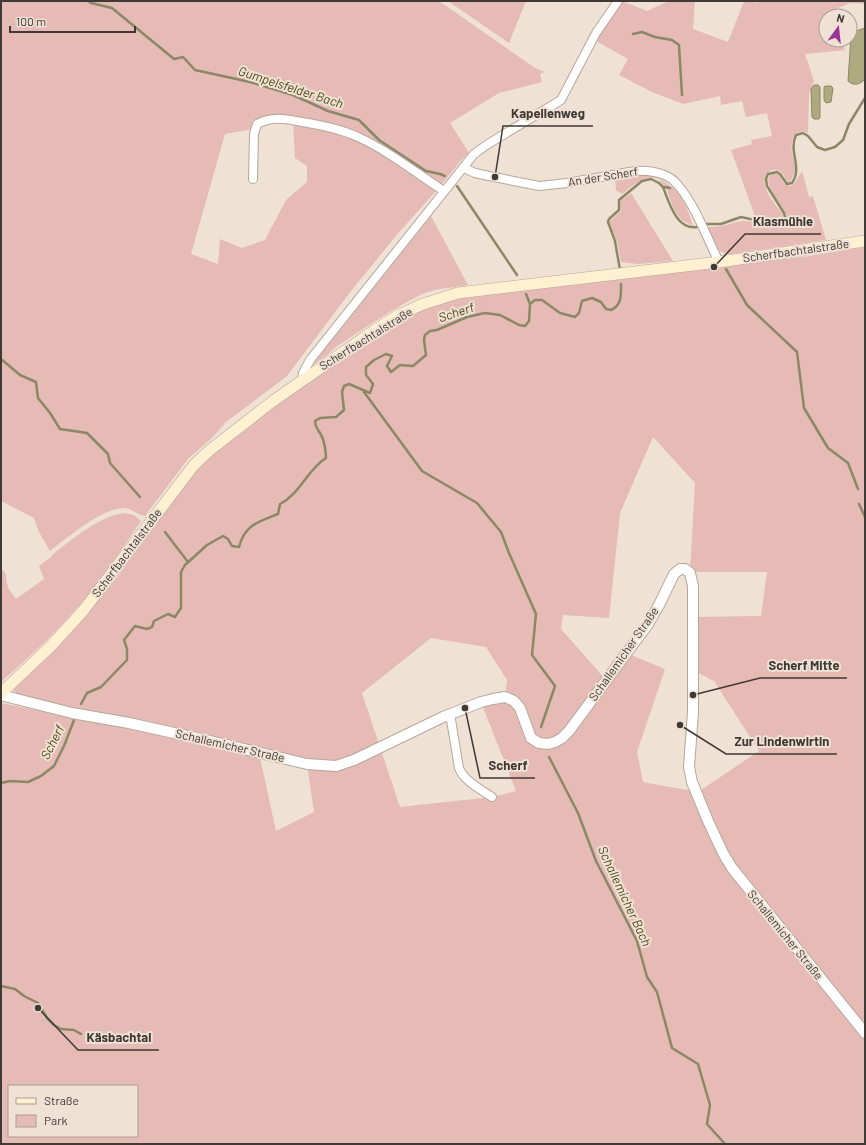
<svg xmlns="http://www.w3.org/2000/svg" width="866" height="1145" viewBox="0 0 866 1145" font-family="Barlow,sans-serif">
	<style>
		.green { fill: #e6bab5; fill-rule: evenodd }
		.water { fill: #acaa7e; stroke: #8b8868 }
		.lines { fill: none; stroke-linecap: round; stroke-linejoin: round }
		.stream { stroke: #8b8868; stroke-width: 2.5 }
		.minor-casing { stroke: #b4a79a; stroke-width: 10 }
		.tertiary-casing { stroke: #b4a79a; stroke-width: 12 }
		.secondary-casing { stroke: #b4a79a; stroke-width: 12 }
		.minor { stroke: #fff; stroke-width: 8 }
		.tertiary { stroke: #fff; stroke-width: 10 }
		.secondary { stroke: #fef0d1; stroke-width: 11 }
		.labels { text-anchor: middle; stroke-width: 4; stroke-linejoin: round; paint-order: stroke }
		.street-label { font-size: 12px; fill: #3f3a35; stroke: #efe1d4 }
		.water-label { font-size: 13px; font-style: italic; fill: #4e4b16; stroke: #efe1d4 }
		.leader { fill: none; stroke: #3f3a35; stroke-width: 1.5 }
		.callout-dot { fill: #3f3a35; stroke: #efe1d4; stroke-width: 1.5 }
		.callout-label { font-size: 13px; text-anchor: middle; font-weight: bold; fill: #3f3a35; stroke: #efe1d4; stroke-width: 4; stroke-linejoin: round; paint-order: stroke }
	</style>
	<rect width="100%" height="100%" fill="#efe1d4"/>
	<path class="green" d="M1 1H439L535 68 545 72 540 74 542 82 499 93 450 123 469 153 462 159 442 184 436 183 358 135 266 117H262V119L254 129 225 134 191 254 218 264 220 239 242 248 265 240 286 200 307 182V166L295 158 293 122C314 127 336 130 356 139 385 151 411 172 437 190L400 231 351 291 287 376 226 422 212 438 188 459 145 516C138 515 132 509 125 508 103 507 67 538 50 551L39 532 34 518 1 501Z
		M448 1H526L509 43Z
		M622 1 647 11 669 1H695L693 29 728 42 744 1H751L757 3 756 1H865V4L850 3 828 12 830 16H826V40H841L845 50 805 54 814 81 809 94 808 133 803 131 796 133C787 146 794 155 795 168 795 173 792 177 791 181L788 182C785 179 784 174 781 172 771 165 763 175 765 185 767 195 776 206 783 214L782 218 766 220 756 219 731 150 752 144 751 140 772 136 767 113 746 117 742 101 721 105 720 96 683 104 652 92 619 75 628 59 596 41Z
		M802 171 809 197 813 196 826 240 732 254C715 255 713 240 706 227 711 227 716 227 722 226 729 225 736 221 743 221 759 221 769 230 786 220 786 217 787 217 786 214 783 205 761 183 771 175 773 173 775 173 777 174 784 176 780 184 790 186L794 184Z
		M635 174C670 176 684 194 693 226 687 223 680 220 676 213 672 207 670 198 667 190 655 165 636 183 622 194L616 190 615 178Z
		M631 193 673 261 638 264 621 262 617 241 609 222 621 211 620 201Z
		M431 216 468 285C453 288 434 288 420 295 391 310 363 329 336 347 329 353 323 359 314 364L315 360Z
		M865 247V1144H1V703L96 722 17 694 13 690 82 620 118 576 184 485 211 456 245 427 307 382 400 319 425 307 461 298 809 256ZM653 437 695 483 690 572H767L761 616 693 617V670L714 681 759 751 698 792 643 782 637 752 665 669 626 653 607 681 561 629 563 615 609 618 620 513ZM431 638 486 647 507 680 505 697 481 702 516 791 492 797 400 807 362 693ZM532 738H561L548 744ZM259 753 307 764 314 812 276 831ZM9 1086H137V1136H9Z
		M125 513 134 515 141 521C124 546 107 572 88 595 62 627 32 655 1 682V570L5 572 8 588 16 599 44 579 39 566 52 556V555C71 540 101 515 125 513Z"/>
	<path class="water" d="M865 28V79C860 85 853 86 848 81L851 36 853 32Z
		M814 85H818L820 87V117L819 119H814L812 117 811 89Z
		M826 86H831L833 88 831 102 826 103 824 100V87Z"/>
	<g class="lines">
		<path class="stream" d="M88 1 91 3 112 8 174 59 183 57 195 70 250 82 293 95 328 111 359 120 379 140 426 171 440 174 445 176
			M633 34 642 32 655 37 672 40 679 45 682 95
			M457 186 517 275
			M664 187 670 188
			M705 224H721L741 217 769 223 783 220 785 217 784 213 767 186 766 179 768 174 777 172 780 174 787 184 792 183C803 167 788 152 796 135L803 133 808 136 817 147 825 150 835 147 843 140 849 124 865 98
			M726 269 747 305 797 352 804 408 828 448 848 463 858 489
			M620 270 615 241 608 222 609 219 619 210V200L642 181 651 179 659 183 663 187C669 202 676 230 697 227
			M526 294 530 304
			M1 359 20 375 36 382 38 398 50 413 60 429 87 433 108 454 110 463 140 497
			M364 392 422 471 477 503 501 532 509 553 536 614 532 655 555 686 541 727
			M859 504 865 517
			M165 532 188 562
			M81 704 87 693 101 687 127 660V649L124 640 135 626 147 629 152 627 154 621 168 614 175 617 181 608V572L185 565 207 545 223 536 228 539 232 546 239 547C245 524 259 522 278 514L280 504C300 494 307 470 326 458 326 451 324 439 320 433 317 428 315 427 315 421L320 418 336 417 344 410 342 392 344 386 349 384 370 393 373 384 366 375V367L374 360 386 354 392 356 387 366 391 372 400 365 413 366 426 355 424 340 425 335 430 331 437 330 467 317 485 313 500 315 519 325 525 326 529 321 530 304 535 300H542L560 313 575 317 579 313 582 301 592 298 601 302 606 309 611 310C622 305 621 295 621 284
			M549 757 578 813 596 861 637 941 647 977 657 992 672 1048 698 1064 710 1105 707 1124 725 1144
			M1 783 10 781 28 782 41 776 54 766 64 746 74 720
			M1 986 15 989 24 996 38 1003 47 1018 54 1025 61 1029 74 1030 81 1034"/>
		<defs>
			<path id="minor" d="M464 168 475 173 489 176 539 186 567 183 635 171C647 170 663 172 673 180 692 197 707 238 719 262
				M253 179 254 134 257 124C273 116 285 119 302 122 321 125 341 129 358 137 389 151 416 173 444 191
				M302 380 303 373 310 360 474 154 488 144 561 100 596 33 618 1
				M450 714 459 768C464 781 480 789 492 797"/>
			<path id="tertiary" d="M1 695 72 713 129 723 201 739 307 764 336 766 354 760 443 717 481 702 493 699 505 697 514 701 520 708 531 738 539 743 548 744 555 742 562 738 569 731 648 624 659 605 674 574 680 569H685L690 573 693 586V712L689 767 692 782 708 821 723 853 732 868 865 1033"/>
			<path id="secondary" d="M1 693 50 647 83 611 184 478 194 465 210 450 273 401 375 330 399 315 423 304 458 293 719 262 865 241"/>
		</defs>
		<use href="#minor" class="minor-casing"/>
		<use href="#tertiary" class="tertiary-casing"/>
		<use href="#secondary" class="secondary-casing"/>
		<use href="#minor" class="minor"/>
		<use href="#tertiary" class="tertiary"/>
		<use href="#secondary" class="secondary"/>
	</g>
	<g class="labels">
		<g class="street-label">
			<text transform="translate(603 177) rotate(-9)" y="4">An der Scherf</text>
			<text transform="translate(796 251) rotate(-8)" y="4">Scherfbachtalstraße</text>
			<text transform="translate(366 339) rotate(-32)" y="4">Scherfbachtalstraße</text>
			<text transform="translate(127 553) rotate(-53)" y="4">Scherfbachtalstraße</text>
			<text transform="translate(624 654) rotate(-55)" y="4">Schallemicher Straße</text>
			<text transform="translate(230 746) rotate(13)" y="4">Schallemicher Straße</text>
			<text transform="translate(785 935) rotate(51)" y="4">Schallemicher Straße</text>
		</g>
		<g class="water-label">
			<text transform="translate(291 87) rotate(18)" y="5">Gumpelsfelder Bach</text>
			<text transform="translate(456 312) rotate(-18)" y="5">Scherf</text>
			<text transform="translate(52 742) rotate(-63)" y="5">Scherf</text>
			<text transform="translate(625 896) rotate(65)" y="5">Schallemicher Bach</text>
		</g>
	</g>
	<path class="leader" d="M495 177L503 126H593M714 267L745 234H821M693 695L760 678H847M680 725L726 754H837M465 708L480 778H535M38 1008L78 1050H159"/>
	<g class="callout-dot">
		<circle cx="495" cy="177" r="4"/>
		<circle cx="714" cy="267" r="4"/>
		<circle cx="693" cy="695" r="4"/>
		<circle cx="680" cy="725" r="4"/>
		<circle cx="465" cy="708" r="4"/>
		<circle cx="38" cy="1008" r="4"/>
	</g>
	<g class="callout-label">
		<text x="548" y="118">Kapellenweg</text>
		<text x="783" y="226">Klasmühle</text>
		<text x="804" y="670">Scherf Mitte</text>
		<text x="782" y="746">Zur Lindenwirtin</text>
		<text x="508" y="770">Scherf</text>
		<text x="119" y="1042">Käsbachtal</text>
	</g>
	<rect width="866" height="1145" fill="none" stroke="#3f3a35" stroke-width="4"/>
	<rect x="8" y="1085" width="130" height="52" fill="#efe1d4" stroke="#a99e94"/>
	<rect x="16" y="1098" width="20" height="6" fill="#fef0d1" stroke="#a99e94"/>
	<text x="44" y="1105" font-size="12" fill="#3f3a35">Straße</text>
	<rect x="16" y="1115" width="20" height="12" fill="#e6bab5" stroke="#a99e94"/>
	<text x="44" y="1125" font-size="12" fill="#3f3a35">Park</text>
	<g transform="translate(838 28) rotate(15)"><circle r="19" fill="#efe1d4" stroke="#a99e94"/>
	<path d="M0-3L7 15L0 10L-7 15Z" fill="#993498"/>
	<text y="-6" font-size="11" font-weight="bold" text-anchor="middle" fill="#3f3a35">N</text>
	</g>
	<path d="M10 26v6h125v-6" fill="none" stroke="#3f3a35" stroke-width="2"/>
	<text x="16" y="26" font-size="12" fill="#3f3a35" stroke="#efe1d4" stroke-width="3" paint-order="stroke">100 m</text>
</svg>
